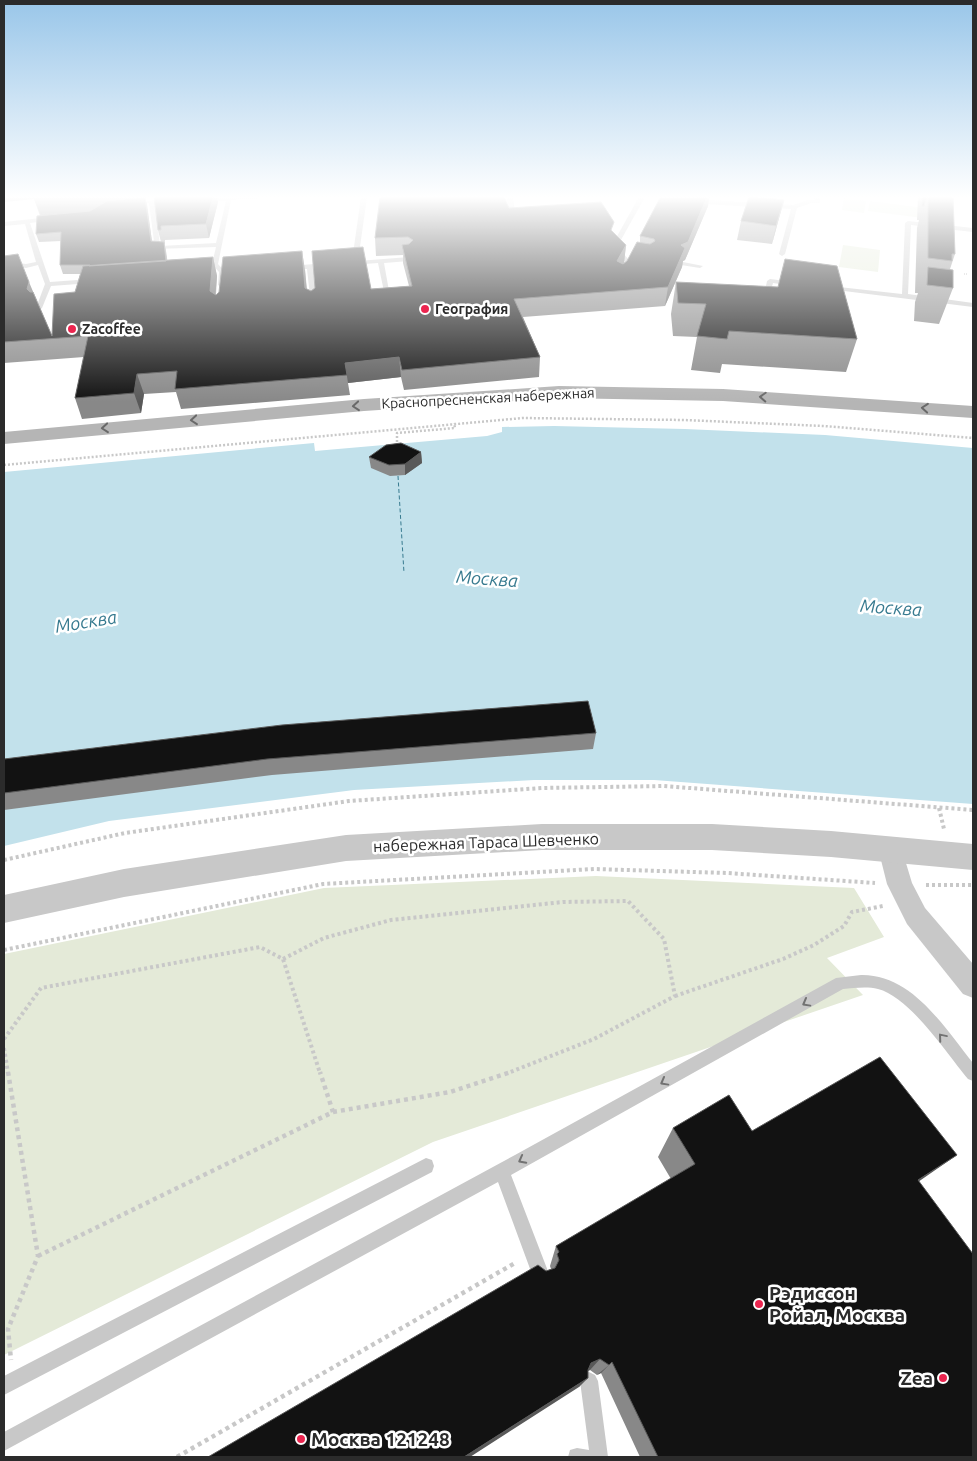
<svg xmlns="http://www.w3.org/2000/svg" width="977" height="1461" viewBox="0 0 977 1461" font-family="Ubuntu,sans-serif">
	<style>
		.green { fill: #e4ead8 }
		.water { fill: #c2e1eb }
		.lines { fill: none; stroke-linecap: round; stroke-linejoin: round }
		.ferry { stroke: #377a8f; stroke-width: 1; stroke-dasharray: 4 2.5; stroke-linecap: butt }
		.path-far3 { stroke: #c8c8c8; stroke-width: 2; stroke-dasharray: 1 1; stroke-linecap: butt }
		.path-far2 { stroke: #c8c8c8; stroke-width: 2.5; stroke-dasharray: 2 2; stroke-linecap: butt }
		.path-far1 { stroke: #c8c8c8; stroke-width: 4; stroke-dasharray: 3 3; stroke-linecap: butt }
		.path { stroke: #c8c8c8; stroke-width: 4.5; stroke-dasharray: 4 4; stroke-linecap: butt }
		.service { fill: #c8c8c8; fill-rule: evenodd }
		.minor { fill: #c8c8c8; fill-rule: evenodd }
		.tertiary { fill: #c8c8c8; fill-rule: evenodd }
		.secondary { fill: #b5b5b5; fill-rule: evenodd }
		.wall { fill: #888 }
		.shaded-wall { fill: #595959 }
		.building { fill: #121212; stroke: #595959 }
		.oneway { stroke: #696969 }
		.oneway2 { stroke: #727272 }
		.poi-dot { fill: #eb254f; stroke: #fff; stroke-width: 2 }
		.labels { text-anchor: middle; stroke-width: 5; stroke-linejoin: round; paint-order: stroke }
		.far-poi-label { font-size: 14px; font-weight: bold; fill: #2b2b2b; stroke: #fff; text-anchor: start }
		.far-street-label { font-size: 14px; fill: #2b2b2b; stroke: #fff }
		.street-label { font-size: 16px; fill: #2b2b2b; stroke: #fff }
		.water-label { font-size: 18px; font-style: italic; fill: #377a8f; stroke: #fff }
		.near-poi-label { font-size: 19px; font-weight: bold; fill: #2b2b2b; stroke: #fff; text-anchor: start }
	</style>
	<rect width="100%" height="100%" fill="#fff"/>
	<path class="green" d="M844 198 866 201 864 213 842 210Z
		M870 201 931 209V219L868 211Z
		M843 245 880 250 878 272 839 267Z
		M596 876 854 888 884 937 827 958 863 995 433 1142 4 1355V954L324 888Z"/>
	<path class="water" d="M554 426 685 429 825 435 973 448V804L654 780H534L354 790 109 821 4 846V472L314 443 315 451 487 436 502 432V427Z"/>
	<g class="lines">
		<path class="ferry" d="M398 476 404 573"/>
		<path class="path-far3" d="M964 274H968"/>
		<path class="path-far2" d="M397 446V433L455 428 454 423
			M4 465 523 418 684 420 824 426 973 438"/>
		<path class="path-far1" d="M939 808 944 829
			M4 860 125 833 349 801 542 788 664 786 973 810
			M926 885H973
			M4 950 323 884 594 869 727 873 875 883
			M283 959 324 938 391 920 563 902 628 901 664 939 675 996 594 1039 508 1073
			M675 996 783 959 814 945 844 926 852 912 883 906
			M4 1039 41 988 260 947 283 959 320 1073
			M4 1048 8 1073"/>
		<path class="path" d="M8 1072 38 1256 8 1329 11 1360
			M333 1112 450 1092 511 1072
			M38 1256 333 1112 320 1072
			M177 1457 515 1263"/>
		<path class="service" d="M229 197H275L231 200 218 264 225 272 224 285 221 287 218 285 219 272 212 264 216 247 155 249 149 203 132 205 129 203 170 199V201L155 203 160 246 216 243 226 201 204 202 201 200Z
			M361 197H367L358 261 409 257 412 259 409 261 384 263 391 302 386 301 378 263 351 265 348 263 352 261Z
			M507 197H513L515 213 520 214V216L509 215Z
			M639 197H645L617 247 632 263 625 274 623 275 620 273 626 263 611 247Z
			M656 197H681L685 199 682 201Z
			M814 197H820V203H811L797 208 785 254 782 256 779 254 791 209 706 204 703 202 706 200 793 205 808 200H815Z
			M51 217 53 220 30 223 50 282 91 279 94 281 91 283 51 286 42 308 39 310 36 308 45 284 38 265 26 268 4 265V261L26 264 36 262 25 224 4 226V222Z
			M908 221 973 228V232L911 225 908 294 973 303V307L828 289 827 288 830 286 902 294 905 223Z
			M683 262 703 266 700 268 681 265 680 264Z
			M328 263 331 265 330 266 313 268 316 304 311 305 307 269 289 270 286 268 289 266Z
			M770 279 794 282 797 284 794 286 773 283 768 300 763 301 767 281Z
			M861 975C912 974 944 1027 973 1063V1081L968 1079C947 1054 910 997 878 989 867 986 854 988 843 989L511 1175 551 1279 548 1285 542 1288 536 1285 498 1182 4 1451V1432L515 1155 836 978Z
			M426 1158 432 1160 434 1166 432 1172 4 1395V1376Z
			M589 1372 595 1375 598 1381 608 1457H568L570 1450 577 1448 589 1450 580 1381 583 1375Z"/>
		<path class="minor" d="M890 837 899 840 912 883 925 908 973 964V998L963 994 907 924 887 884 878 848 881 840Z"/>
		<path class="tertiary" d="M542 824H712L831 831 973 844V870L831 857 712 850H542L346 861 124 897 4 923V895L124 869 346 835Z"/>
		<path class="secondary" d="M559 386 723 389 973 406V418L723 401 559 398 364 411 4 444V432L364 399Z"/>
	</g>
	<path class="wall" d="M4 197H151L145 198 147 205 152 241 161 242 158 230 154 197 218 202 209 238 165 240V244H164L167 260 213 257 217 276 216 295 305 270 307 289 311 291 371 289 409 286 403 263V255L376 256 375 238 509 208 613 232 626 245 624 263 627 261 640 243V236L674 197H712L711 198H709L708 206 685 260 683 261 682 267 665 306 523 317 540 357 539 377 404 390 401 377 348 383 350 395 181 409 176 392 144 394 141 413 82 419 75 398 84 357 4 363V256L33 292 52 336 75 292 80 274H63L60 265 61 241 39 242 36 234 40 216 34 199Z
		M918 197H953L955 254 950 269 953 288 939 324 914 321 915 302 918 293H915L917 228 919 220H917Z
		M784 200 772 244 737 240 741 221Z
		M676 282 857 339 846 372 722 364 720 373 691 370 697 337 673 336 671 314Z
		M421 452 422 463 405 475 390 476 371 468 369 457Z
		M596 733 593 749 272 775 4 810V759Z
		M673 1128 752 1131 919 1181 973 1457H640L601 1373 597 1375 590 1370 588 1371 579 1387 546 1271 551 1269 550 1266 556 1246 671 1179 658 1157Z"/>
	<path class="shaded-wall" d="M4 197H151L145 198 147 205 153 249 90 211 41 216 34 199 4 202Z
		M213 197H217L218 202 209 238 206 224Z
		M707 197H709L708 206 685 260 683 261 682 267 665 306 668 287 681 245Z
		M784 200 779 218 772 244 776 226Z
		M164 242 166 251 169 272 167 263Z
		M626 245 624 263 615 279 617 261Z
		M302 251 305 270 308 307 305 288Z
		M213 257 217 276 214 311 210 291Z
		M29 282 37 301 27 289Z
		M399 357 401 377 348 383 345 363Z
		M137 374 144 394 141 413 134 393Z
		M421 452 422 463 405 475V464Z
		M957 1155 918 1182V1180Z
		M600 1359 590 1370 581 1374 591 1363Z
		M612 1362 601 1373 597 1375 609 1365Z
		M588 1378 579 1387 470 1457H464Z"/>
	<path class="building" d="M145 197 151 241 164 242 166 261 89 266 90 265H60L61 232 36 234 37 216 90 211 107 201Z
		M154 197H213L206 224 161 226V230H158Z
		M380 197H504L509 208 601 202 614 222 611 230 626 245 617 261 623 264 627 261 637 242 650 244 655 241 654 239 640 236 660 198 707 197 688 242 681 245 685 248 668 287 514 299 540 357 402 370 399 357 345 363 347 375 175 389 177 371 137 374 134 393 75 398 88 336 4 342V256L18 254 29 282 27 289 30 292H33L52 336 54 294 75 292 83 266 213 257 210 291 216 295 219 292 223 257 302 251 305 288 311 291 315 288 312 251 363 247 371 289 412 286 402 245 409 244 413 240 408 237 375 238Z
		M749 197H758L784 200 776 226 741 221Z
		M922 197H927L924 206H922Z
		M928 197H953L955 254H952V261L928 258Z
		M785 259 837 266 857 339 729 331 727 339 697 336 706 304 678 303 676 282 778 287Z
		M928 267 953 270V288L927 285Z
		M401 443 421 452 405 464 389 465 369 457 386 445Z
		M588 701 596 733 267 759 4 793V759L282 725Z
		M880 1057 957 1155 918 1180 973 1254V1457H658L612 1362 609 1365 600 1359 591 1363 588 1370V1378L464 1457H208L538 1265 546 1271 555 1268 559 1260 557 1254 559 1252 556 1246 695 1164 673 1128 729 1095 752 1131Z"/>
	<defs><path id="oneway-chevron" d="M-2-3.5L2.5 0L-2 3.5" fill="none" stroke-width="1.6" stroke-linecap="round" stroke-linejoin="round" transform="scale(1.25)"/></defs>
	<g class="oneway">
		<use href="#oneway-chevron" transform="translate(763 397) rotate(-177)"/>
		<use href="#oneway-chevron" transform="translate(356 406) rotate(175)"/>
		<use href="#oneway-chevron" transform="translate(925 408) rotate(-175)"/>
		<use href="#oneway-chevron" transform="translate(194 420) rotate(175)"/>
		<use href="#oneway-chevron" transform="translate(105 428) rotate(175)"/>
	</g>
	<g class="oneway2">
		<use href="#oneway-chevron" transform="translate(806 1003) rotate(151)"/>
		<use href="#oneway-chevron" transform="translate(942 1037) rotate(-130)"/>
		<use href="#oneway-chevron" transform="translate(664 1082) rotate(151)"/>
		<use href="#oneway-chevron" transform="translate(522 1160) rotate(152)"/>
	</g>
	<linearGradient id="sky" x2="0" y2="1"><stop stop-color="#99c6e9"/><stop offset="0.49" stop-color="#fff"/><stop offset="1" stop-color="#fff" stop-opacity="0"/></linearGradient>
	<rect width="977" height="402" fill="url(#sky)"/>
	<g class="poi-dot">
		<circle cx="425" cy="309" r="5"/>
		<circle cx="72" cy="329" r="5"/>
		<circle cx="759" cy="1304" r="5"/>
		<circle cx="943" cy="1378" r="5"/>
		<circle cx="301" cy="1439" r="5"/>
	</g>
	<g class="labels">
		<g class="far-poi-label">
			<text x="435" y="314">География</text>
			<text x="82" y="334">Zacoffee</text>
		</g>
		<g class="far-street-label">
			<text transform="translate(488 398) rotate(-3)" y="5">Краснопресненская набережная</text>
		</g>
		<g class="street-label">
			<text transform="translate(486 842) rotate(-2)" y="6">набережная Тараса Шевченко</text>
		</g>
		<g class="water-label">
			<text transform="translate(487 579) rotate(4)" y="6">Москва</text>
			<text transform="translate(891 608) rotate(4)" y="6">Москва</text>
			<text transform="translate(86 622) rotate(-9)" y="6">Москва</text>
		</g>
		<g class="near-poi-label">
			<text x="769" y="1300">Рэдиссон<tspan x="769" dy="22">Ройал, Москва</tspan></text>
			<text x="933" y="1385" text-anchor="end">Zea</text>
			<text x="311" y="1446">Москва 121248</text>
		</g>
	</g>
	<rect width="977" height="1461" fill="none" stroke="#2b2b2b" stroke-width="10"/>
</svg>
